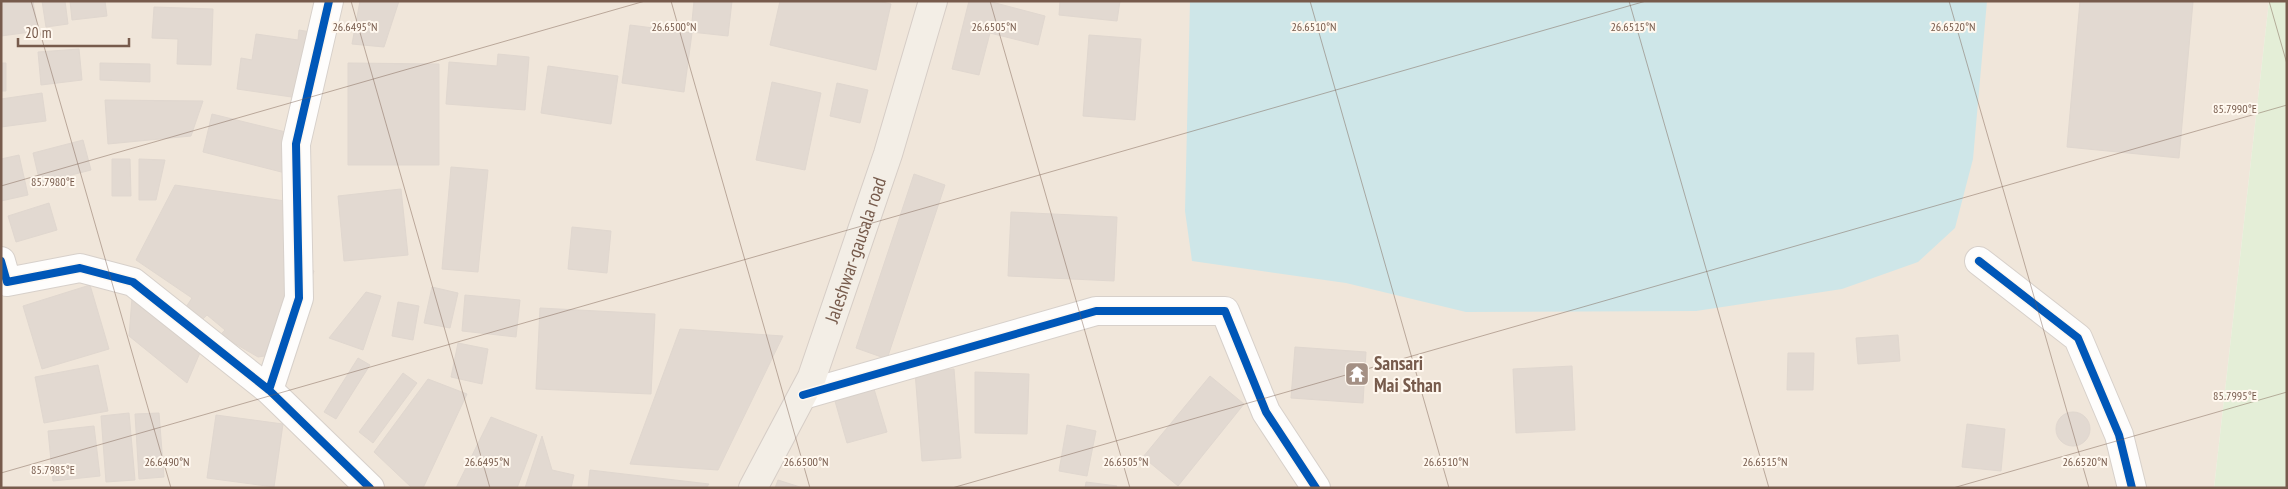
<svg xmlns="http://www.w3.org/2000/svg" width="2288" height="489" viewBox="0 0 2288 489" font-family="'PT Sans Narrow',sans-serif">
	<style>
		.residential { fill: #f0e6da }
		.green { fill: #e4eed7 }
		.water { fill: #cee6e8 }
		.building { fill: #e2d9d1; stroke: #e0d7cf }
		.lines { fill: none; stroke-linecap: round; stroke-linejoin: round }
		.minor-casing { stroke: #d7d0ca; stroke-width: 30 }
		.major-casing { stroke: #d6cdc6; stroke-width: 30 }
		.minor { stroke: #fefdfc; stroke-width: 28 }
		.major { stroke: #f3eee6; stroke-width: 28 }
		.cycleway-casing { stroke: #fff8ef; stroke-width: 11 }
		.cycleway { stroke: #0057b8; stroke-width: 8 }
		.ticks { fill: none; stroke: #775b4c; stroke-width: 1; stroke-opacity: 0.45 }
		.labels { text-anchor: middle; stroke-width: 4; stroke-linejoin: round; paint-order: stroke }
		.street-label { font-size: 19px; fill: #775b4c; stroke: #fff8ef }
		.poi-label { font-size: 19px; font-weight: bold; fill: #775b4c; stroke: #fff8ef; text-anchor: start }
		.ticks-label { font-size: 12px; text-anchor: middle; fill: #775b4c; stroke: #fff8ef; stroke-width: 4; stroke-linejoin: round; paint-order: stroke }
	</style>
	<rect width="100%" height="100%" fill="#f7f3ec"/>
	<path class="residential" d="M1 1H2269L2214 488H1Z"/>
	<path class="green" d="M2269 1H2287V488H2214Z"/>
	<path class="water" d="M1190 1H1987L1973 159 1955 228 1918 262 1842 289 1696 311 1466 312 1346 283 1192 261 1185 211Z"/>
	<path class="building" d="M1 1H33L38 31 1 36Z
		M42 1H65L68 24 46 27Z
		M70 1H105L107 16 72 20Z
		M360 1H399L384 47 352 44Z
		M694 1H732L728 36 691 32Z
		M780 1H878L891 4 876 70 770 45Z
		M969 1H988L1045 16 1038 45 990 33 979 75 952 69Z
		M1060 1H1120L1117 21 1059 15Z
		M2080 1 2193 2 2179 158 2067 147Z
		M154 7 213 9 211 65 177 64 178 39 152 38Z
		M630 25 692 33 684 92 622 83Z
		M299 30 328 35 305 99 237 89 241 58 252 60 256 34 298 40Z
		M1089 35 1141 39 1135 120 1083 116Z
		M79 49 82 80 41 85 38 52Z
		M498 54 529 57 525 110 446 104 449 62 497 66Z
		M1 63H6V91H1Z
		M100 63 150 64V82L100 80Z
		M348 63 439 64V165H348Z
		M548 66 618 76 611 124 541 113Z
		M772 82 821 93 805 170 756 160Z
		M837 83 868 90 860 123 830 116Z
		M42 93 46 121 1 127V99Z
		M105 100 203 101 191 136 108 144Z
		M212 114 302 136 293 175 203 152Z
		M83 140 91 170 40 183 33 153Z
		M19 155 28 195 1 201V159Z
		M112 159H130L131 196H112Z
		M139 159 165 160 156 200H139Z
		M451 167 488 170 478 272 442 269Z
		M914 174 945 185 887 359 856 348Z
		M175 185 292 202 302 263 314 271 307 289 271 355 258 357 220 335 225 330 207 315 200 322 184 310 192 298 136 260Z
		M401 189 408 255 344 261 338 196Z
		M49 203 57 230 16 242 8 216Z
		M1011 212 1117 217 1114 281 1008 276Z
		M572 227 611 231 607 273 568 269Z
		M90 285 109 349 42 369 23 306Z
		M432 287 458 293 450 328 424 323Z
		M366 292 381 296 363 350 329 338Z
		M465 295 520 300 516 337 462 331Z
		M132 298 202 348 187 383 129 336Z
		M398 302 419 306 413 340 392 336Z
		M540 308 655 314 651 394 536 389Z
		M680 329 783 336 718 470 630 464Z
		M1898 335 1900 361 1858 364 1856 338Z
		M458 343 488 349 482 384 451 377Z
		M1295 347 1366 352 1363 403 1291 398Z
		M1788 353H1814L1813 390H1787Z
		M358 358 370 365 336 419 324 412Z
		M98 365 108 411 44 423 35 377Z
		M1572 366 1575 430 1516 433 1513 369Z
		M954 369 961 458 922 461 915 372Z
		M975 372 1029 374 1027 434 975 433Z
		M403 373 417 383 373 443 359 432Z
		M1210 376 1244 404 1178 486 1143 457Z
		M428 379 467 394 423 488H412L374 452Z
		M874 389 887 432 847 443 835 401Z
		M2056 429a17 17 0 1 1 34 0a17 17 0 1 1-34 0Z
		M129 413 135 480 106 482 101 416Z
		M159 413 164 477 139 479 135 414Z
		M216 415 283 424 274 487 207 478Z
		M491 417 537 435 517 488H456Z
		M1967 424 2005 429 2001 471 1962 467Z
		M1067 425 1096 431 1087 476 1059 471Z
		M94 426 100 476 53 481 48 431Z
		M542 436 552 470 574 475 571 488H525Z
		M590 470 709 484 706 488H588Z
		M778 480 803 488H775Z
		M1086 482 1117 486 1116 488H1085Z"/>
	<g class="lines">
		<defs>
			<path id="minor" d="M1 261 7 282 80 268 133 282 269 390 370 488
				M1979 261 2078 338 2119 435 2132 488
				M269 390 299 298 296 144 329 1
				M803 395 1096 311H1225L1266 412 1316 488"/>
			<g id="major">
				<path id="s1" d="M753 488 812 377 888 154 933 1"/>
			</g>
		</defs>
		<use href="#minor" class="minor-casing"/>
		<use href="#major" class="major-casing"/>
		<use href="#minor" class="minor"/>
		<use href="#major" class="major"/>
		<defs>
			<path id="cycleway" d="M1 261 7 282 80 268 133 282 269 390 370 488
				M1979 261 2078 338 2119 435 2132 488
				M269 390 299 298 296 144 329 1
				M803 395 1096 311H1225L1266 412 1316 488"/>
		</defs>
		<use href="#cycleway" class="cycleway-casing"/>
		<use href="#cycleway" class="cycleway"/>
	</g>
	<path class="ticks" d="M31 1 171 488M351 1 490 488M671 1 810 488M990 1 1130 488M1310 1 1449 488M1629 1 1769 488M1949 1 2089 488M2269 1 2287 64M1 186 645 1M1 473 1646 1M952 488 2287 105M1953 488 2287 392"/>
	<defs>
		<symbol id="temple-square" viewBox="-11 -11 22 22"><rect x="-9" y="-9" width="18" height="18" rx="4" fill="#a49084" stroke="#fff8ef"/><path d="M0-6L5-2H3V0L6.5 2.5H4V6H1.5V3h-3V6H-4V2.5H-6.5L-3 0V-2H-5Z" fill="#fff"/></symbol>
	</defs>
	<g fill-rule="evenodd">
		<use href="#temple-square" x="1343" y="360" width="28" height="28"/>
	</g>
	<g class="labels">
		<g class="street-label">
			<text dy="7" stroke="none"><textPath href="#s1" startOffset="260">Jaleshwar-gausala road</textPath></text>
		</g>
		<g class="poi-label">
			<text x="1374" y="370">Sansari<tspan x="1374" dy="22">Mai Sthan</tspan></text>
		</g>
	</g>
	<g class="ticks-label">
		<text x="355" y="31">26.6495°N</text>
		<text x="674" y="31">26.6500°N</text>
		<text x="994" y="31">26.6505°N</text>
		<text x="1314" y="31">26.6510°N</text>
		<text x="1633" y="31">26.6515°N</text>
		<text x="1953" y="31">26.6520°N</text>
		<text x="2235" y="113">85.7990°E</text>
		<text x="53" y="186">85.7980°E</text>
		<text x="2235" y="400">85.7995°E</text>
		<text x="167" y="466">26.6490°N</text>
		<text x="487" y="466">26.6495°N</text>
		<text x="806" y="466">26.6500°N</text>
		<text x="1126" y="466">26.6505°N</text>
		<text x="1446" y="466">26.6510°N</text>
		<text x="1765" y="466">26.6515°N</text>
		<text x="2085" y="466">26.6520°N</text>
		<text x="53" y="474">85.7985°E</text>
	</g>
	<rect width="2288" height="489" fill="none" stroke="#775b4c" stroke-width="5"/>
	<path d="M18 38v8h111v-8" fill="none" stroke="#775b4c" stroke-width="2.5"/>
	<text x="25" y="38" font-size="15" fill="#775b4c" stroke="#fff8ef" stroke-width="4" paint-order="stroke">20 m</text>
</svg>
